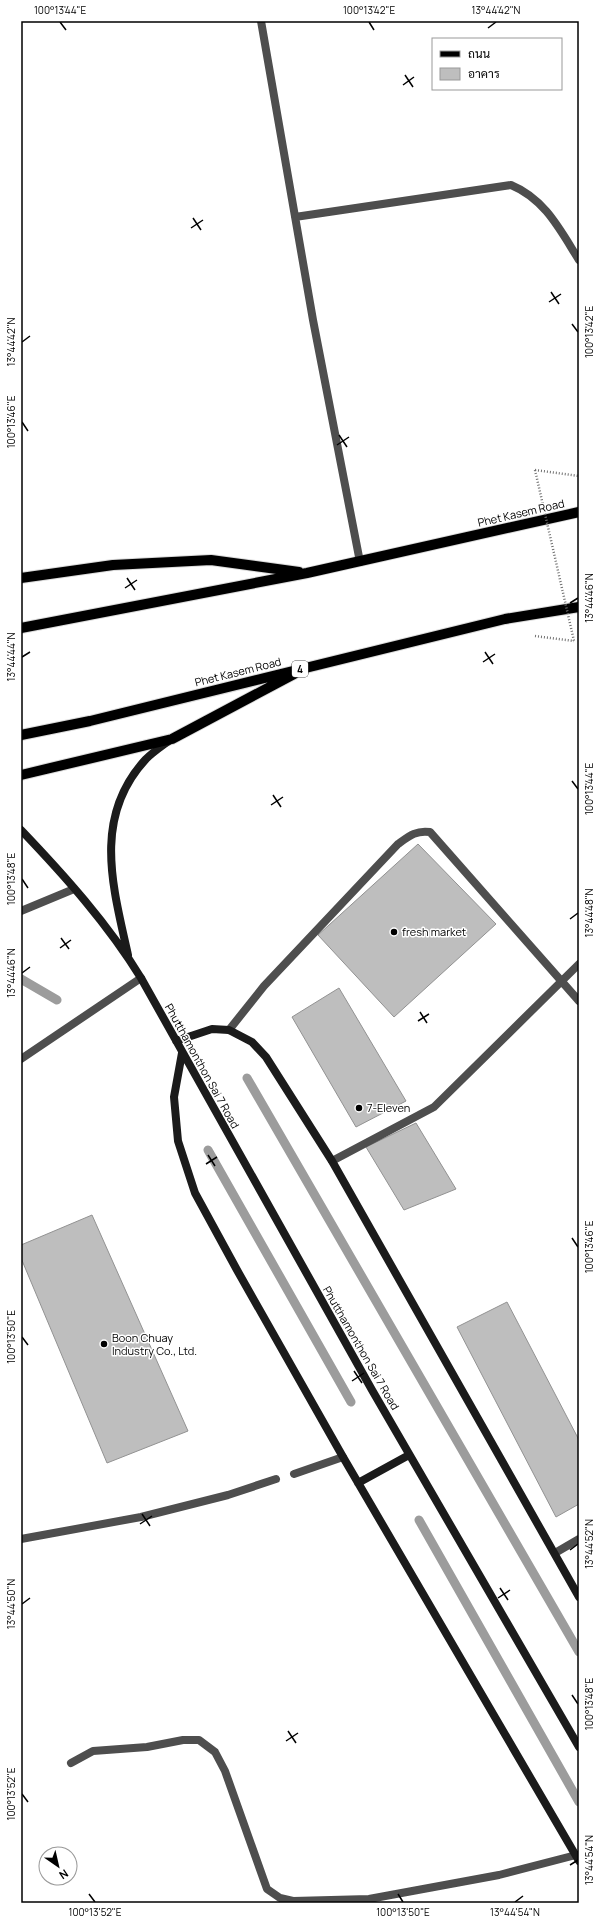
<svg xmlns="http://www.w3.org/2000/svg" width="600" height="1924" viewBox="0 0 600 1924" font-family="Manrope,Sarabun,sans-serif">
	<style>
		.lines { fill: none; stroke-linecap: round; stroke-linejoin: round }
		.stream { stroke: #9c9c9c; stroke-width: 9 }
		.building { fill: #bebebe; stroke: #929292 }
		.primary-casing { stroke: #dbdbdb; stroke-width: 12 }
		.path { stroke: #707070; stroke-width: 2.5; stroke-dasharray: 1 2; stroke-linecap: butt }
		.service { stroke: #4e4e4e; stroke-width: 8 }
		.minor { stroke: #4e4e4e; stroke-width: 8 }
		.secondary { stroke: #1b1b1b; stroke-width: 8 }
		.primary { stroke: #000; stroke-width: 10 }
		.path-bridge { stroke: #707070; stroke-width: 2.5; stroke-dasharray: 1 2; stroke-linecap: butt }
		.ticks { fill: none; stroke: #000; stroke-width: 1.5 }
		.poi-dot { fill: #000; stroke: #fff; stroke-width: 1.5 }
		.labels { text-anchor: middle; stroke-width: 3; stroke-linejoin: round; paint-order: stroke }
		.shield { fill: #fff; stroke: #4c4c4c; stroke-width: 1 }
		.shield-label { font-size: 10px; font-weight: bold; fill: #000 }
		.street-label { font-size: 11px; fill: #000; stroke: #fff }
		.poi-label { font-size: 11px; fill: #000; stroke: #fff; text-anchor: start }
		.neatline { fill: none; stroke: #000; stroke-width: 1.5 }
		.ticks-label { font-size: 10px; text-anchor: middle; fill: #000 }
	</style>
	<rect width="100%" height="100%" fill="#fff"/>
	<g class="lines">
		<path class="stream" d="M21 979 57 1000
			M247 1078 579 1652
			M208 1150 351 1402
			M419 1520 579 1802"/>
	</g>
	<path class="building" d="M418 844 496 924 394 1017 318 935Z
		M339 988 406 1101 356 1127 292 1017Z
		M416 1123 456 1189 404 1210 366 1147Z
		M92 1215 188 1431 107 1463 21 1258V1245Z
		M507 1302 579 1440V1504L556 1517 457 1327Z"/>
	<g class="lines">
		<defs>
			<path id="primary" d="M21 578 113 565 211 560 299 572
				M21 628 307 573 579 512
				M21 735 90 721 505 619 579 607
				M21 775 172 739 294 674"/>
		</defs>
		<use href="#primary" class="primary-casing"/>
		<path class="path" d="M535 470 579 476
			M535 636 574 641"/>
		<path class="service" d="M21 911 74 889
			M294 1474 343 1457
			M21 1539 141 1517 228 1495 276 1479"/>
		<path class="minor" d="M261 21 313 320 360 562
			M295 217 511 185C545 199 560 230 579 260
			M229 1030 264 986 398 844C409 836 416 830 430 832L579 1001
			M21 1059 141 978
			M332 1161 434 1107 579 964
			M555 1553 579 1539
			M71 1763 93 1751 147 1747 183 1740H199L215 1752 225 1771 267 1889 280 1898 293 1901 369 1899 499 1875 576 1855"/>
		<path class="secondary" d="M21 830C64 875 108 924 141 978L372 1390 579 1747
			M128 955C113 887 92 817 146 759 153 752 162 746 170 740
			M176 1041 212 1029 229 1030 252 1042 266 1057 332 1161 579 1597
			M182 1053 174 1097 178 1141 195 1193 237 1270 343 1457 579 1861
			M358 1483 409 1455"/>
		<use href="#primary" class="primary"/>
		<path class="path-bridge" d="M535 470 574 641"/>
	</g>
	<path class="ticks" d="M60 22 66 30M369 22 374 30M488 28 496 22M405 75 413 87M403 85 414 77M193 218 201 230M191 228 203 220M551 292 559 304M549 302 561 294M572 324 578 332M22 342 30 336M22 422 28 431M339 435 347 447M337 445 349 437M127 578 135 590M125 588 137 580M570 603 578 598M485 652 493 664M22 657 30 652M483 662 495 654M572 781 578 789M273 795 281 807M271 805 283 797M22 879 28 888M570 919 578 913M61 938 69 949M60 948 71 940M22 973 30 967M420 1012 427 1023M418 1021 429 1014M208 1155 215 1166M206 1164 217 1157M572 1238 578 1247M22 1337 28 1345M354 1371 362 1383M352 1381 364 1373M142 1514 150 1526M140 1524 152 1516M570 1550 578 1544M500 1588 508 1600M498 1598 510 1590M22 1604 30 1598M572 1695 578 1704M288 1731 296 1743M286 1741 298 1733M22 1794 28 1802M570 1865 578 1860M89 1894 95 1902M398 1894 403 1902M515 1902 523 1896"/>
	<g class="poi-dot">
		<circle cx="394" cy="932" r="4"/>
		<circle cx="359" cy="1108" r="4"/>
		<circle cx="104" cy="1344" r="4"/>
	</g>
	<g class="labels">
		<rect class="shield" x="292" y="661" width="16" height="16" rx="3"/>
		<g class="shield-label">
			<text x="300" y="673">4</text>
		</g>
		<g class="street-label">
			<text transform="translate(521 513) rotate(-13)" y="4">Phet Kasem Road</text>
			<text transform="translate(238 672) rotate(-14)" y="4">Phet Kasem Road</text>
			<text transform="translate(202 1066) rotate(61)" y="4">Phutthamonthon Sai 7 Road</text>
			<text transform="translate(361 1348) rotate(60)" y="4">Phutthamonthon Sai 7 Road</text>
		</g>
		<g class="poi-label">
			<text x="402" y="936">fresh market</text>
			<text x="367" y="1112">7-Eleven</text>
			<text x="112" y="1342">Boon Chuay<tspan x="112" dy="13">Industry Co., Ltd.</tspan></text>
		</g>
	</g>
	<rect width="600" height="1924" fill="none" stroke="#ffffff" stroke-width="44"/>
	<rect x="432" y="38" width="130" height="52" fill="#ffffff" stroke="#999999"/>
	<rect x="440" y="51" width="20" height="6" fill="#000000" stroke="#999999"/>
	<text x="468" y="58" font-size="12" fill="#000000">ถนน</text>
	<rect x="440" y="68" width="20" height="12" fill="#bebebe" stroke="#999999"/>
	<text x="468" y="78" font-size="12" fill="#000000">อาคาร</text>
	<g transform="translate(58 1866) rotate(146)"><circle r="19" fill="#ffffff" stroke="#999999"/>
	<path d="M0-3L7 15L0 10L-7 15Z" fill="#000000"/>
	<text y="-6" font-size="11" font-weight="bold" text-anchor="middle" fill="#000000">N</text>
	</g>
	<rect x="22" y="22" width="556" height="1880" class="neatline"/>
	<g class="ticks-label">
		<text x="60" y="14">100°13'44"E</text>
		<text x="369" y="14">100°13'42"E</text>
		<text x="496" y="14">13°44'42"N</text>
		<text transform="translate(589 332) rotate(-90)" y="4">100°13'42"E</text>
		<text transform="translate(11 342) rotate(-90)" y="4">13°44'42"N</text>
		<text transform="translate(11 422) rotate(-90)" y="4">100°13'46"E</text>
		<text transform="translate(589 598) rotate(-90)" y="4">13°44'46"N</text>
		<text transform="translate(11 657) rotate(-90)" y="4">13°44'44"N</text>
		<text transform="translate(589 789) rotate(-90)" y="4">100°13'44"E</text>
		<text transform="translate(11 879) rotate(-90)" y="4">100°13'48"E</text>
		<text transform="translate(589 913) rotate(-90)" y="4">13°44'48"N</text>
		<text transform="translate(11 973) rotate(-90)" y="4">13°44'46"N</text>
		<text transform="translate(589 1247) rotate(-90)" y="4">100°13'46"E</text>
		<text transform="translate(11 1337) rotate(-90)" y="4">100°13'50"E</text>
		<text transform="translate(589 1544) rotate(-90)" y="4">13°44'52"N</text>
		<text transform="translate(11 1604) rotate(-90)" y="4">13°44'50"N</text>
		<text transform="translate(589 1704) rotate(-90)" y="4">100°13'48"E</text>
		<text transform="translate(11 1794) rotate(-90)" y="4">100°13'52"E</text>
		<text transform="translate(589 1860) rotate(-90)" y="4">13°44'54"N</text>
		<text x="95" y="1916">100°13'52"E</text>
		<text x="403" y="1916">100°13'50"E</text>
		<text x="515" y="1916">13°44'54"N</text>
	</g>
</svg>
